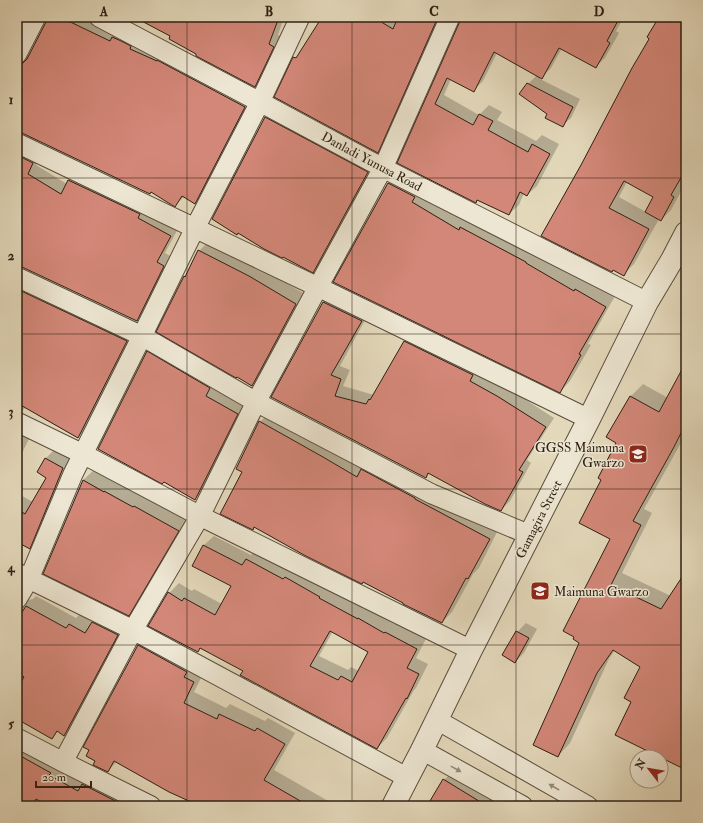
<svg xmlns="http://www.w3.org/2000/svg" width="703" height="823" viewBox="0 0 703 823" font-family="'IM FELL Double Pica',serif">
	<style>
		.shadow { fill: #0003; fill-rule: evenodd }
		.building { fill: #d38778; stroke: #2d1f13; fill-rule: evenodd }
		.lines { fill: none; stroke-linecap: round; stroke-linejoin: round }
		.minor-casing { stroke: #5a4d3d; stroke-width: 21 }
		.tertiary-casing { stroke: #5a4d3d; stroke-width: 24 }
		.minor { stroke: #ede6d2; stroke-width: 19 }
		.tertiary { stroke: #ede6d2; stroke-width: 22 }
		.oneway { fill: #978c7c }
		.grid { fill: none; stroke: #2d1f13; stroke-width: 1; stroke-opacity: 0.55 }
		.labels { text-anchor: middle; stroke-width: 3; stroke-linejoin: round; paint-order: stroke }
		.street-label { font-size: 13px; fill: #2d1f13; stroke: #ede6d2 }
		.poi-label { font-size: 13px; fill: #2d1f13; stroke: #ede6d2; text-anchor: end }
		.neatline { fill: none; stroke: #2d1f13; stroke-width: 1.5 }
		.grid-label { font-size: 13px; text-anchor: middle; font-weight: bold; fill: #2d1f13 }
	</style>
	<rect width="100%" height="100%" fill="#e3d8ba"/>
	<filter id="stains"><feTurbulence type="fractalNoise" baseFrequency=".005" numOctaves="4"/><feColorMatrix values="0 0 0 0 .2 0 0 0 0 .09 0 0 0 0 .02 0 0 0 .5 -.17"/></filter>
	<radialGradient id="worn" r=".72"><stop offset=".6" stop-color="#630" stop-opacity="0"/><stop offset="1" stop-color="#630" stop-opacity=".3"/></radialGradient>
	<path class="shadow" d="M17 17H27L17 37Z
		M48 17H89L254 97 204 193 195 203 184 197 175 205 152 191 22 132 17 131V50L22 55 28 56 30 55 47 22Z
		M132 17H284L278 35 283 37 264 76 255 86 198 54 172 36 143 21 141 22Z
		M322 17H443L387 142 378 151Z
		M462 17H624L616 31 619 33 605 58 595 67 562 48 551 68 540 79 580 99 571 118 563 125 548 114 528 84 537 75 497 53 483 81 473 91 451 79 444 95 479 115 489 105 502 112 497 120 536 141 542 135 559 144 537 186 527 195 524 193 519 205 509 214 478 199 476 202 399 162Z
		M660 17H686V175L681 185 684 186 671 210 661 220 659 219 634 264 624 274 581 166 651 38ZM627 182 654 197 646 212 619 197Z
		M276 107 378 162 324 261 313 271 239 232 265 118Z
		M17 143 41 154 36 165 67 184 69 180 77 171 179 227 165 253 172 257 145 312 137 320 22 266 17 265Z
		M398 173 585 281 586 280 615 296 588 344 591 345 570 381 560 392 388 183Z
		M209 241 277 278 305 294 262 375 252 384 184 277 187 274 199 251Z
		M17 275 135 332 87 429 78 437 26 407 22 411 17 408Z
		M333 293 370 311 340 366 350 370 343 386 374 395 405 342 414 333 506 387 554 418 527 460 531 463 510 501 501 510 430 473 425 477 272 397 323 302Z
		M158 342 248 403 205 489 195 499 147 352Z
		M686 364V434L644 509 652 513 622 573 671 596 686 573V769L632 701 641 667 615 650 609 659 570 743 558 756 581 642 611 539 602 479 618 443 608 437 631 396 643 384 668 398Z
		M270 412 499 528 479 568 473 574 452 612 442 622 405 602 255 526 253 529 243 472 260 422Z
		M17 433 29 439 17 463Z
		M56 448 73 458 40 538 30 548 17 541V493L33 502 47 477 38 472 46 458Z
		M95 469 190 519 140 603 128 614 83 480Z
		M214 536 251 555 257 549 368 610 369 609 394 624 395 623 426 639 416 658 428 664 416 688 414 690 387 738 377 748 244 670 201 648 198 651 169 593 179 583 192 591 194 589 222 604 232 586 193 565 204 545ZM333 631 370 651 359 671 351 667 348 670 319 656Z
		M17 593 22 599 28 600 33 599 36 596 76 618 80 614 93 622 103 612 127 625 74 724 64 734 58 731 52 738 17 718Z
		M526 623 537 629 524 653 515 662 517 632Z
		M148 635 204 672 194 692 226 708 230 704 265 721 268 718 295 733 274 770 337 806H202L117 761 108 771 138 646Z
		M17 739 153 806H17Z
		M456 768 510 806H428L444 780Z"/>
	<path class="building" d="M47 17H60L110 41 112 37 119 40 131 46 130 49 157 61V60L245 107 195 204 182 196 175 207 151 192 150 194 22 133 17 132V73L22 64 27 59 46 22Z
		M134 17H270L278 20 269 44 274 47 255 87 196 56V54L169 39 170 36Z
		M322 17H373L393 29 398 17H438L378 153 274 97 293 57 296 58Z
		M461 17H620L607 41 610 43 596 68 559 48 542 79 494 52 474 92 447 78 435 104 473 125 479 114 493 121 488 130 528 152 532 144 550 154 527 196 520 192 509 215 477 200 476 203 397 163 460 21Z
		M659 17H686V169L671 195 674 197 661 221 645 212 653 197 624 181 609 208 649 229 624 276 613 270 612 272 541 236 581 165 632 68 649 39 647 37Z
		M527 83 573 107 563 127 545 118 547 114 519 94Z
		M265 117 368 172 313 273 283 257 282 258 264 249 238 233 237 235 212 219Z
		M17 155 33 163 28 174 61 194 68 180 140 214 138 218 171 236 157 262 164 266 137 321 22 267 17 266Z
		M388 183 415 197 412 202 459 230 460 227 526 262V263L574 291 575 289 606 307 579 354 581 355 560 393 333 282Z
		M198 250 249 276 296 304 252 386 237 377 236 378 156 332 184 276 185 277Z
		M17 289 127 341 78 438 17 403Z
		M323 302 362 321 331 375 341 379 335 396 366 404 369 399 370 400 404 341 473 375 470 381 497 396 546 427 519 470 523 472 501 511 485 504 428 473 426 478 271 397Z
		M147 351 210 388 206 396 238 414 195 500 164 482 162 484 98 449Z
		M686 362V423L674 447 633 521 641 525 611 585 661 609 686 571V770L615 735 631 702 624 698 640 667 613 650 597 673 558 757 533 745 579 643 573 639 574 637 563 631 610 539 579 523 601 480 598 478 616 443 606 437 630 396 659 412Z
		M259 421 323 457 357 477 361 469 415 498V499L490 539 468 579 466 578 442 623 403 604V603L363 582 362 584 304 555 254 527 253 530 220 514 242 472 236 469Z
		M45 458 63 468 30 549 17 542V509L25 514 46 478 37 472Z
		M83 480 104 492V491L133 507 134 506 179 531 129 616 43 574Z
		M203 545 242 565 246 559 283 579 285 577 320 597 319 598 358 619V618L384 633 385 632 417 649 407 668 419 674 407 699 406 698 377 749 240 675 243 671 200 648 198 652 148 626 168 592 182 601 184 598 215 615 231 586 192 566ZM330 631 368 652 352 682 341 676 338 680 310 666Z
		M26 606 66 628 69 624 85 633 92 622 118 635 64 736 57 731 52 739 17 719V689L24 677 17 673V620Z
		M516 631 529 638 515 663 502 655Z
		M138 645 187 672 184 677 194 682 184 703 217 719 219 714 255 731 257 728 285 744 264 780 309 806H200L169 792 114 761 108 772 93 765 95 761 86 756 89 750 83 747Z
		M17 754 51 773 49 775 78 791 82 784 125 806H49L36 799 32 806H17Z
		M443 779 487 806H427Z"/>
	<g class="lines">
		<defs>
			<path id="minor" d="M99 17 260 102 383 168 647 302
				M17 54 36 17
				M17 143 318 287 589 419
				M17 277 142 336 256 402 432 494 530 535
				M17 422 83 454 200 516 471 650
				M17 573 133 630 408 778
				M17 599 29 579 73 474 142 336 195 228 260 102 300 17
				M437 720 588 806
				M17 738 63 762 151 806
				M422 750 523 806
				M63 762 133 630 200 516 256 402 318 287 383 168 450 17"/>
			<path id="tertiary" d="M393 806 422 750 471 650 589 419 647 302 672 260 686 233"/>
		</defs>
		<use href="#minor" class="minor-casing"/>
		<use href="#tertiary" class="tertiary-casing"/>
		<use href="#minor" class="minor"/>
		<use href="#tertiary" class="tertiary"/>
	</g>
	<defs><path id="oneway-solid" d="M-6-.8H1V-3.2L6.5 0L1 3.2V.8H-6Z"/></defs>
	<g class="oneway">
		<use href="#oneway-solid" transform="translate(456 769) rotate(29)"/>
		<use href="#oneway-solid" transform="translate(554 787) rotate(-150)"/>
	</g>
	<path class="grid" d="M187 17V806M352 17V806M516 17V806M17 178H686M17 334H686M17 489H686M17 645H686"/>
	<defs>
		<symbol id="school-square" viewBox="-11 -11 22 22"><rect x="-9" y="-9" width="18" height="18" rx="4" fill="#8f2418" stroke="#ede6d2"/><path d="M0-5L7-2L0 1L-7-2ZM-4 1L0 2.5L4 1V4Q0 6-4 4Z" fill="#fff"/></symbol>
	</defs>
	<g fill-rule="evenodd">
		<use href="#school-square" x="627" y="443" width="22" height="22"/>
		<use href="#school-square" x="529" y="580" width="22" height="22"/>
	</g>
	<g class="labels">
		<g class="street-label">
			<text transform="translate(372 161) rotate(28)" y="5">Danladi Yunusa Road</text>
			<text transform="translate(538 519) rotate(-63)" y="5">Gamagira Street</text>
		</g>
		<g class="poi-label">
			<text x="624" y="452">GGSS Maimuna<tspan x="624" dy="15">Gwarzo</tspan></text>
			<text x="554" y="596" text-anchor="start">Maimuna Gwarzo</text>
		</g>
	</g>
	<rect width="703" height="823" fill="none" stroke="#e3d8ba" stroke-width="44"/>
	<g transform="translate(649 769) rotate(301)"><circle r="19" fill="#ede6d2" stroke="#a09686"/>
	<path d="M0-3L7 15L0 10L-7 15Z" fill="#8f2418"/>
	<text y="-6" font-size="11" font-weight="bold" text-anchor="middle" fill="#2d1f13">N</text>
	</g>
	<path d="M36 781v6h55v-6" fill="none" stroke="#2d1f13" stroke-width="2"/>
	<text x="42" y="781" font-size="12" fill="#2d1f13" stroke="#ede6d2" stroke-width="3" paint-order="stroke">20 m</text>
	<rect x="22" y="22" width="659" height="779" class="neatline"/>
	<g class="grid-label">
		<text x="104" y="16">A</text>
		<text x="269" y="16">B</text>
		<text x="434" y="16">C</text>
		<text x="599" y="16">D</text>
		<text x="11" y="104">1</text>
		<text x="11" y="260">2</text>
		<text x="11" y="416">3</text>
		<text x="11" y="572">4</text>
		<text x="11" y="728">5</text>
	</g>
	<rect width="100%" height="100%" filter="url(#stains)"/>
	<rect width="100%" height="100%" fill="url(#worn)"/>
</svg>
